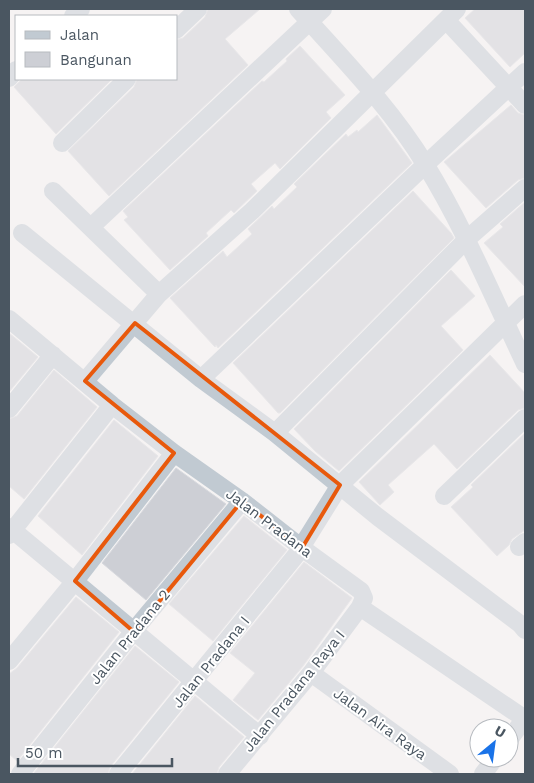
<svg xmlns="http://www.w3.org/2000/svg" width="534" height="783" viewBox="0 0 534 783" font-family="'Work Sans',sans-serif">
	<style>
		.building { fill: #cdcfd5; stroke: #d7d9de }
		.lines { fill: none; stroke-linecap: round; stroke-linejoin: round }
		.minor { stroke: #c1cad2; stroke-width: 18 }
		.marked { fill: none; stroke: #e8590c; stroke-width: 4; stroke-linejoin: round }
		.labels { text-anchor: middle; stroke-width: 4; stroke-linejoin: round; paint-order: stroke }
		.street-label { font-size: 15px; fill: #4a5661; stroke: #fff }
	</style>
	<rect width="100%" height="100%" fill="#f5f3f3"/>
	<path class="building" d="M208 9H260L225 39 248 65 109 196 68 151 134 87 137 79H176V40L183 38 205 17Z
		M475 9H525V53L510 67 465 18Z
		M300 46 345 95 326 112 331 118 280 169 275 163 251 184 257 191 234 213 231 210 206 233 208 236 170 270 124 220 128 217 123 211 262 81 264 82 287 61 286 59Z
		M22 79H112L56 134 14 87Z
		M511 105 518 113 525 115V178L518 180 486 208 444 162Z
		M377 115 412 163 218 348 216 345 215 347 170 298 223 251 227 257 252 234 248 229 272 206 274 209 297 187 294 184 346 134 348 137 357 130 358 132Z
		M413 191 451 233 454 238 280 413H278L233 363Z
		M525 202V287L484 243 503 227 500 224Z
		M451 270 475 296 441 326 463 350 339 471 315 451 294 429Z
		M9 333 38 357 9 392Z
		M490 355 525 393V408L518 410 457 469 434 444 388 485 394 492 380 505 359 482Z
		M54 370 97 407 24 499 9 486V419L17 416Z
		M114 420 158 456 82 555 38 516Z
		M525 433V530L512 539 509 545 497 556 451 507 473 487 471 485Z
		M176 468 226 504 146 600 102 563Z
		M244 516 287 550 213 641 169 604Z
		M304 562 352 598 303 666 258 720 233 700 255 673 230 653Z
		M76 597 119 632 17 761 9 754V674L17 668Z
		M135 646 179 682 110 767 108 774H35L34 773Z
		M195 696 244 737 219 767 217 774H132Z"/>
	<g class="lines">
		<path class="minor" d="M298 9C341 57 392 109 425 164 464 227 493 297 525 364
			M73 16 81 9
			M446 20 525 105
			M176 30 198 9
			M9 78 16 70
			M62 143 127 79
			M53 191 159 294
			M91 227 323 9
			M22 233 201 379 275 433 378 517 520 624 525 630
			M9 319 112 405 174 453 242 501 302 548 361 591 364 598 360 607 525 719
			M201 379 426 164 525 72
			M85 381 159 294 252 211 457 9
			M9 409 53 355
			M275 433 467 239 525 188
			M444 496 525 418
			M9 527 260 736
			M9 535 112 405
			M519 547 525 542
			M9 661 75 581 174 453
			M311 673 450 774
			M509 740 525 718
			M20 774 141 622 242 501
			M118 774 297 554 340 485 525 304
			M227 774 311 673 360 607
			M483 774 495 758"/>
	</g>
	<path d="M0 0H534V783H0ZM135 323 340 485 302 548 242 501 134 632 75 581 174 453 85 381Z" fill="#f5f3f3" fill-opacity=".55" fill-rule="evenodd"/>
	<path class="marked" d="M135 323 340 485 302 548 242 501 134 632 75 581 174 453 85 381Z"/>
	<g class="labels">
		<g class="street-label">
			<text transform="translate(269 523) rotate(37)" y="5">Jalan Pradana</text>
			<text transform="translate(130 637) rotate(-51)" y="5">Jalan Pradana 2</text>
			<text transform="translate(211 662) rotate(-51)" y="5">Jalan Pradana I</text>
			<text transform="translate(294 691) rotate(-51)" y="5">Jalan Pradana Raya I</text>
			<text transform="translate(380 724) rotate(36)" y="5">Jalan Aira Raya</text>
		</g>
	</g>
	<rect width="534" height="783" fill="none" stroke="#4a5661" stroke-width="20"/>
	<rect x="15" y="15" width="162" height="65" fill="#ffffff" stroke="#b7bbc0"/>
	<rect x="25" y="31" width="25" height="8" fill="#c1cad2" stroke="#b7bbc0"/>
	<text x="60" y="40" font-size="15" fill="#4a5661">Jalan</text>
	<rect x="25" y="52" width="25" height="15" fill="#cdcfd5" stroke="#b7bbc0"/>
	<text x="60" y="65" font-size="15" fill="#4a5661">Bangunan</text>
	<g transform="translate(494 743) rotate(29)"><circle r="24" fill="#ffffff" stroke="#b7bbc0"/>
	<path d="M0-4L9 19L0 12L-9 19Z" fill="#1a73e8"/>
	<text y="-8" font-size="14" font-weight="bold" text-anchor="middle" fill="#4a5661">U</text>
	</g>
	<path d="M18 758v8h154v-8" fill="none" stroke="#4a5661" stroke-width="2.5"/>
	<text x="25" y="758" font-size="15" fill="#4a5661" stroke="#ffffff" stroke-width="4" paint-order="stroke">50 m</text>
</svg>
